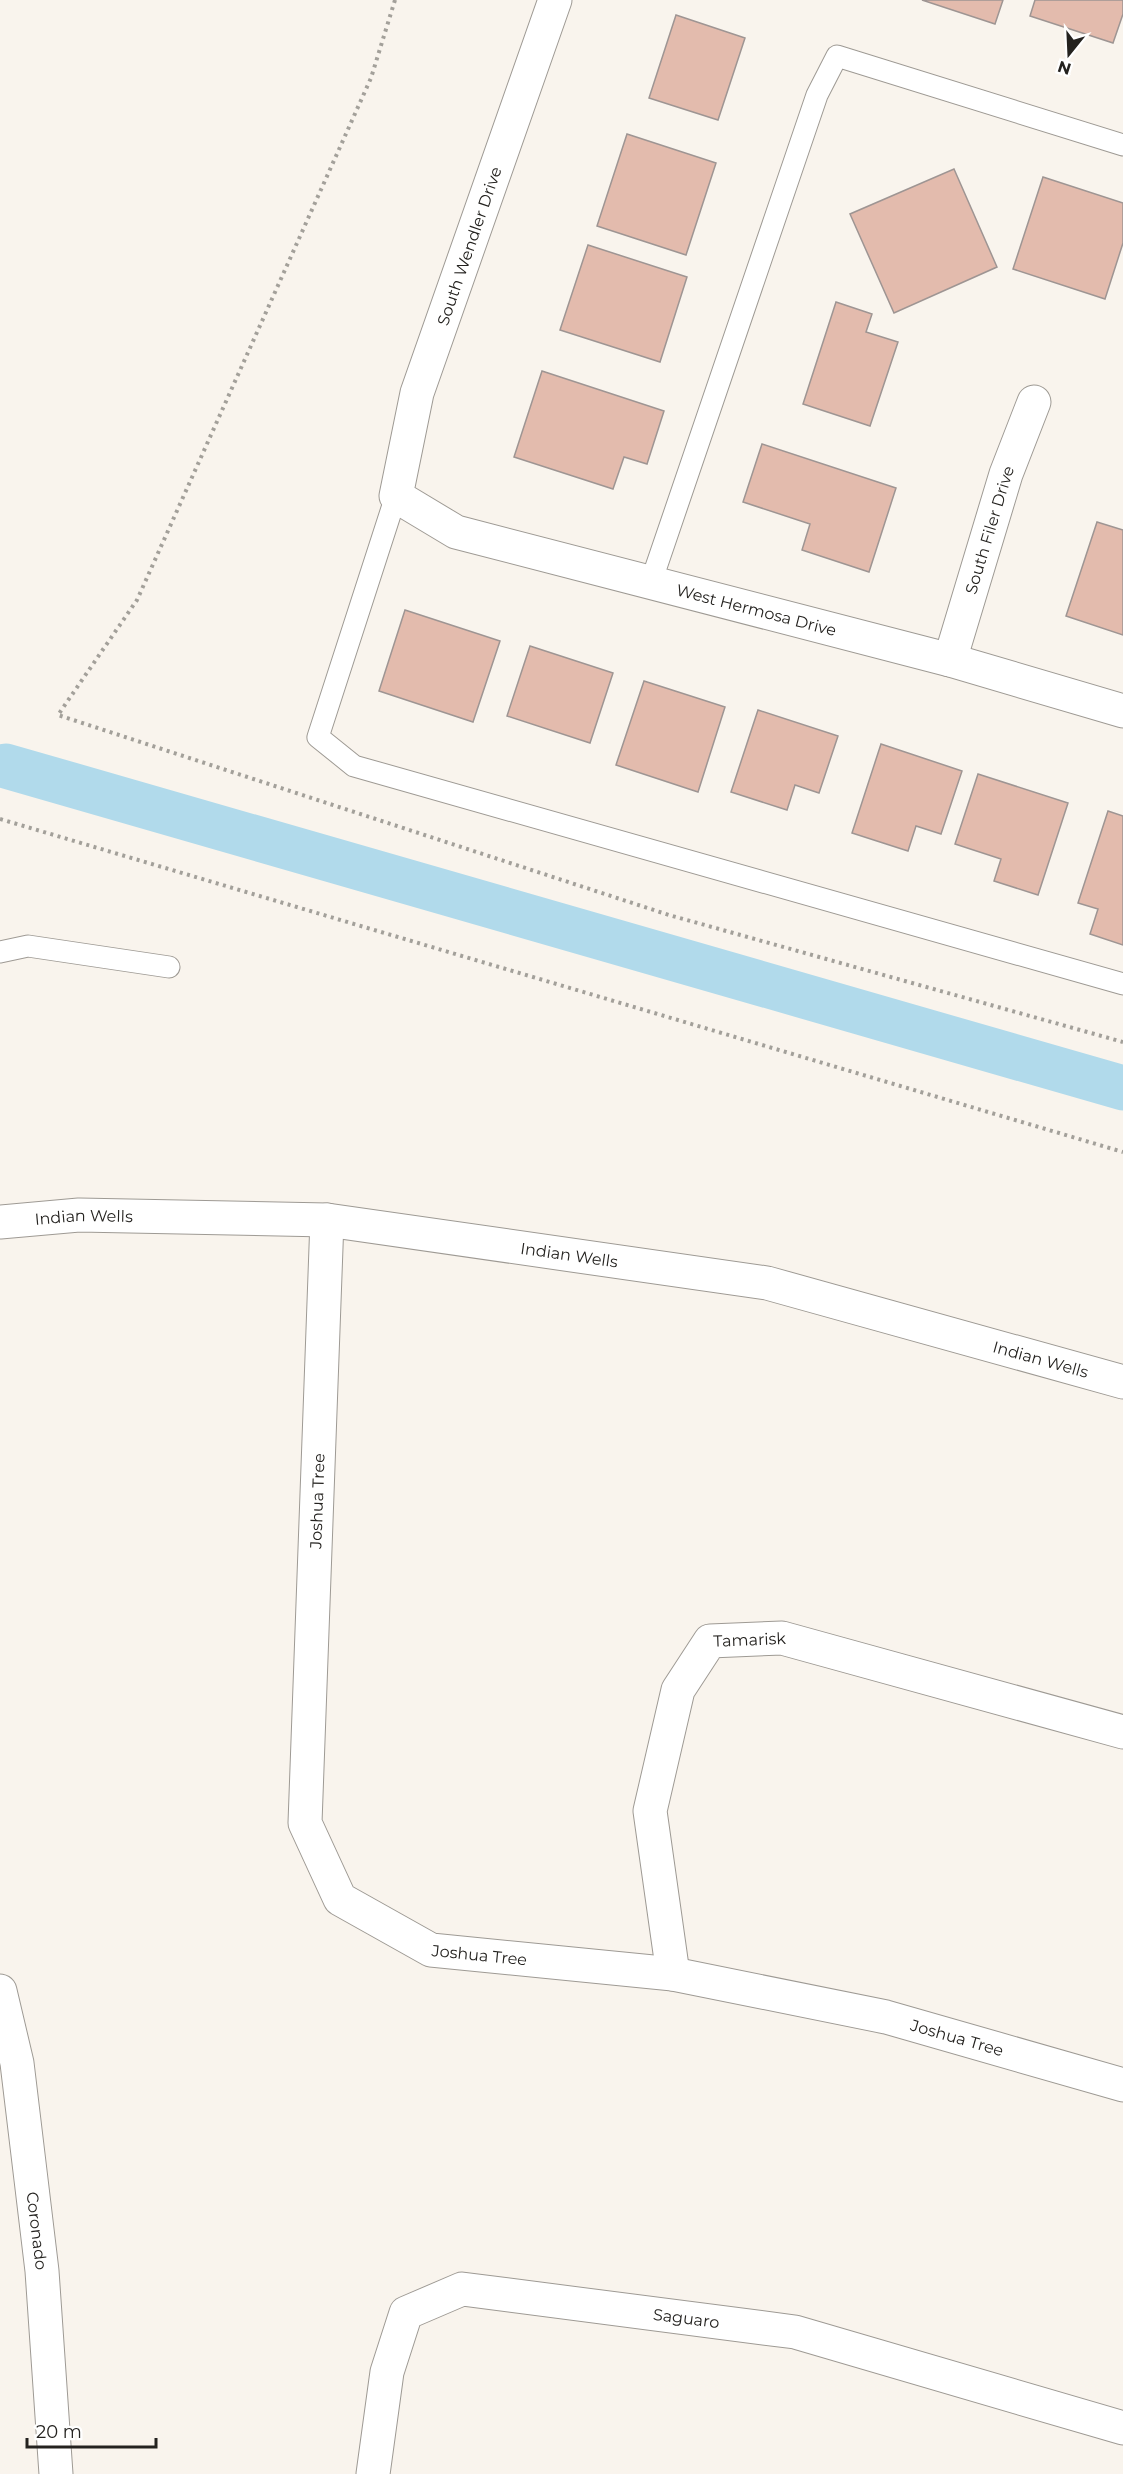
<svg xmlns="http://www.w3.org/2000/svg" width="1123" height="2474" viewBox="0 0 1123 2474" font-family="Montserrat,sans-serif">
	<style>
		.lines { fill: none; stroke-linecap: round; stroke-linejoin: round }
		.canal { stroke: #b1daeb; stroke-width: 45 }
		.building { fill: #e3bbad; stroke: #9e9593; stroke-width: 1.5 }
		.service-casing { stroke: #9e9a94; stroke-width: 23 }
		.minor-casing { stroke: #9e9a94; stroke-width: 35 }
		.path { stroke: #a3a09a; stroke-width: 4; stroke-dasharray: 3 4.5; stroke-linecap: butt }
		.service { stroke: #fff; stroke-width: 21 }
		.minor { stroke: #fff; stroke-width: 33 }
		.labels { text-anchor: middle; stroke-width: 4.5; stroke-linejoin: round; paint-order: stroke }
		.street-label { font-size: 16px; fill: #24221f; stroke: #fff }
	</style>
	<rect width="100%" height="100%" fill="#f9f4ed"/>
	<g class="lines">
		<path class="canal" d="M6 766 1123 1088"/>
	</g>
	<path class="building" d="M922 0H1003L995 24Z
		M1035 0H1123V14L1113 43 1030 16Z
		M676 15 745 38 718 120 649 98Z
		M627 134 716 163 686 255 597 226Z
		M954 169 997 267 894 313 850 214Z
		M1043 177 1123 203V243L1105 299 1013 269Z
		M588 245 687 277 660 362 560 330Z
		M836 302 872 314 866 332 898 342 870 426 803 404Z
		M542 371 664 411 647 464 624 457 613 489 514 457Z
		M762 444 896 488 869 572 802 550 810 524 743 502Z
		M1097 522 1123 530V635L1066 616Z
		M405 610 500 641 473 722 379 691Z
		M530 646 613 673 590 743 507 716Z
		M644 681 725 707 698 792 616 765Z
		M758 710 838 736 819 793 795 785 787 810 731 792Z
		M881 744 962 771 941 834 916 826 908 851 852 833Z
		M978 774 1068 803 1038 895 994 881 1001 859 955 844Z
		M1108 811 1123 816V945L1090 934 1098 909 1078 903Z"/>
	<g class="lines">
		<defs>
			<path id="service" d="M396 496 318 737 354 766 1123 984
				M651 582 817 95 837 56 1123 145
				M0 952 28 946 169 967"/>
			<g id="minor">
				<path id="s1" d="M555 0 417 393 396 496 456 532 950 660 1123 711"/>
				<path id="s2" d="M950 660 1006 474 1034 402"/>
				<path id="s3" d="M327 1220 305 1823 340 1899 431 1950 673 1974 886 2017 1123 2085"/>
				<path id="s4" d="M0 1222 79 1215 327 1220 767 1283 1123 1382"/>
				<path id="s5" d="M673 1974 650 1811 678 1690 710 1641 782 1638 1123 1732"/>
				<path id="s6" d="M0 1991 17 2063 42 2271 56 2474"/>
				<path id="s7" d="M373 2474 387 2372 406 2313 462 2289 795 2332 1123 2428"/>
			</g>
		</defs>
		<use href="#service" class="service-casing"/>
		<use href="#minor" class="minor-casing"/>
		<path class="path" d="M395 0 371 78 137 600 58 715 669 915 1123 1042
			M0 819 1123 1152"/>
		<use href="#service" class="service"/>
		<use href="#minor" class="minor"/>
	</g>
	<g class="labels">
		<g class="street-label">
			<text transform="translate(469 246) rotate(-71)" y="6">South Wendler Drive</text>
			<text dy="6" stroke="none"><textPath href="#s2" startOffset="136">South Filer Drive</textPath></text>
			<text dy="6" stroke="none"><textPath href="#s1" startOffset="902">West Hermosa Drive</textPath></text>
			<text dy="6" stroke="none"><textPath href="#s4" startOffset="84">Indian Wells</textPath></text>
			<text dy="6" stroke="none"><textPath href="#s4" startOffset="572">Indian Wells</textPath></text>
			<text dy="6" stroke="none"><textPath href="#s4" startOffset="1056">Indian Wells</textPath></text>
			<text transform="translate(317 1501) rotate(-88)" y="6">Joshua Tree</text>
			<text dy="6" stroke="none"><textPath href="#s5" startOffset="387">Tamarisk</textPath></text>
			<text dy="6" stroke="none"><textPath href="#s3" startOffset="840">Joshua Tree</textPath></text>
			<text dy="6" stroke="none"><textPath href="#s3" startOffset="1326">Joshua Tree</textPath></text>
			<text dy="6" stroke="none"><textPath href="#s6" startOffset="243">Coronado</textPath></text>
			<text dy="6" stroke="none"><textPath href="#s7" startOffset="452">Saguaro</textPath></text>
		</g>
	</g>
	<g transform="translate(1069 54) rotate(198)" stroke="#ffffff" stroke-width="4.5" paint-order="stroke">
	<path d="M0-4.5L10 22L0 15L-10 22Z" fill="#24221f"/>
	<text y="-9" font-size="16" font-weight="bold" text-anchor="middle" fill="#24221f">N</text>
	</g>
	<path d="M27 2438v9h129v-9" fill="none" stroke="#24221f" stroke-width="3"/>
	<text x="36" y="2438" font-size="18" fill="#24221f" stroke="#ffffff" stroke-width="4.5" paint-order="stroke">20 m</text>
</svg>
